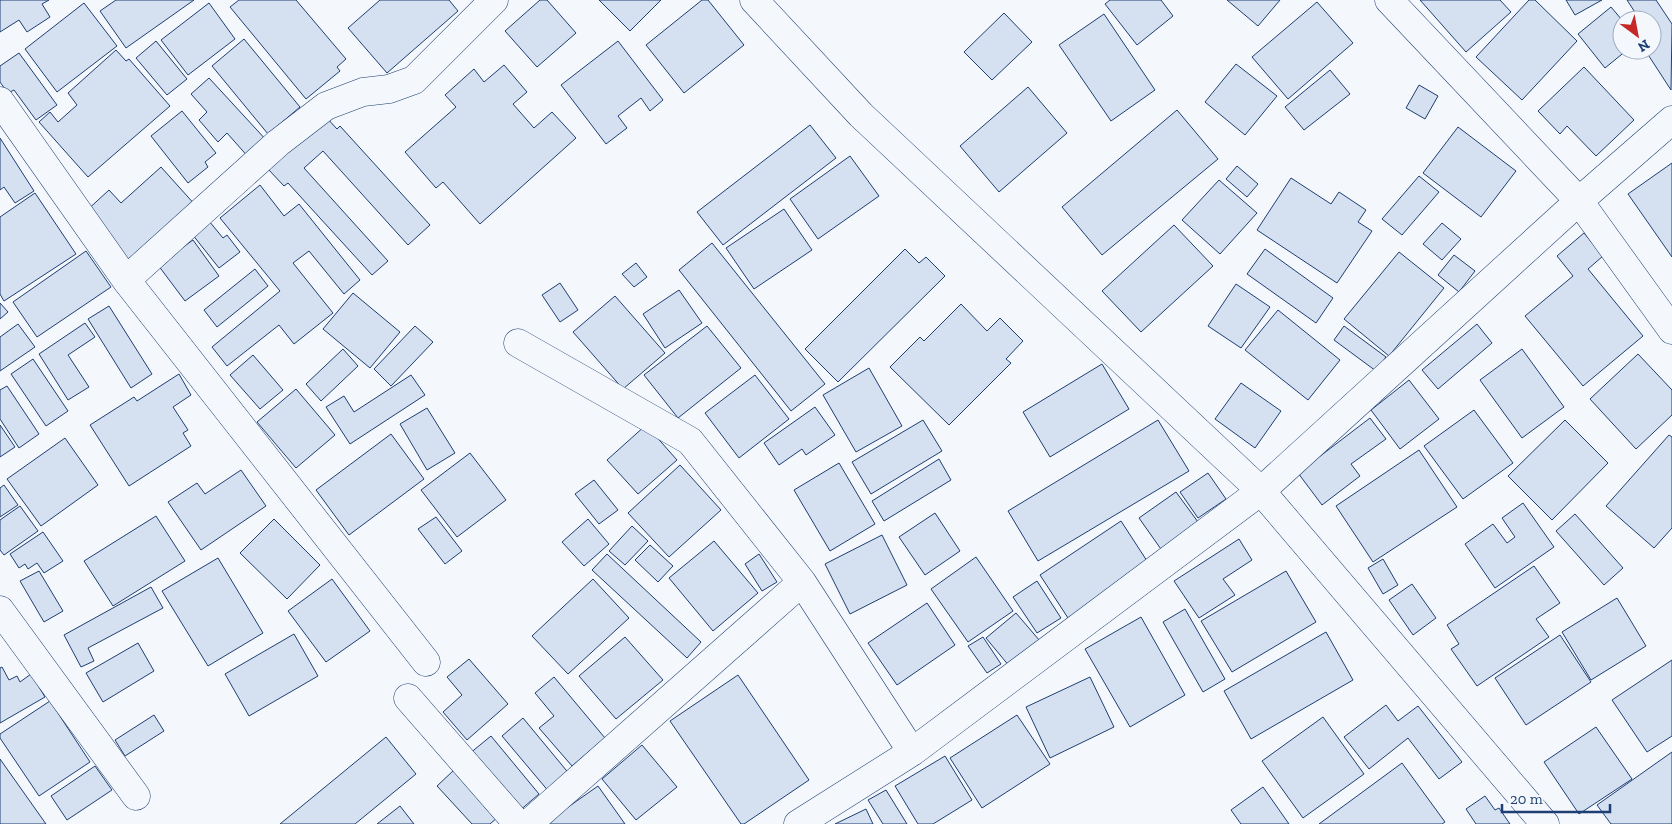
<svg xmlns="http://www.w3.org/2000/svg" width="1672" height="824" viewBox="0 0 1672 824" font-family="'Zilla Slab',serif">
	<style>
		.building { fill: #d5e0f0; stroke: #1d3f73 }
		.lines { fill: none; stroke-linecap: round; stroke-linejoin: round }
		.minor-casing { stroke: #1d3f73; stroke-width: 29 }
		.minor { stroke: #f4f7fb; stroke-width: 28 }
	</style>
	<rect width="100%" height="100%" fill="#f4f7fb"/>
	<path class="building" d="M0 0H49L42 4 50 17 27 32 19 20 0 32Z
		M116 0H194L126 48 100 11Z
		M239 0H296L346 59 337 67 340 71 306 99 230 7Z
		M380 0H449L458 11 387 73 348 28Z
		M540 0H547L576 33 537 67 505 31Z
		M599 0H661L630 31Z
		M702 0H708L744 45 684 93 646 45Z
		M1110 0H1161L1173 16 1137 45 1105 4Z
		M1227 0H1280L1258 26Z
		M1420 0H1500L1511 12 1466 52Z
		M1529 0H1535L1577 41 1522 100 1476 57Z
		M1566 0H1602L1575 15Z
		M1627 0H1656L1672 24 1671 90 1645 50H1652V20H1640Z
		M1317 2 1353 43 1288 99 1252 57Z
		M84 3 117 46 57 92 25 49Z
		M209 3 235 39 188 75 161 40Z
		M1611 7 1622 20V50H1627L1605 68 1578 34Z
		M1004 13 1032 42 992 80 964 52Z
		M1104 14 1155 90 1111 121 1059 45Z
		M244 39 300 107 268 134 212 66Z
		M156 41 187 79 167 95 136 58Z
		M618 41 663 100 650 111 641 98 618 116 627 128 606 144 561 85Z
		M116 50 126 61 129 59 170 106 88 177 39 122 50 112 58 122 77 105 68 93Z
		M19 53 57 105 36 120 14 90 8 93 0 82V66Z
		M1236 64 1277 96 1245 135 1205 102Z
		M504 65 527 92 513 104 534 128 552 112 576 138 480 224 443 182 436 188 405 152 456 107 445 95 474 69 484 82Z
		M1584 67 1634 120 1596 156 1567 126 1560 134 1538 111Z
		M1330 70 1350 94 1304 130 1285 107Z
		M209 78 268 142 250 159 227 133 218 142 199 120 207 112 191 94Z
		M1419 85 1438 96 1425 119 1406 108Z
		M1028 87 1067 133 999 192 960 146Z
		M1177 110 1218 159 1102 255 1062 207Z
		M182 111 216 153 205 162 208 167 188 183 151 136Z
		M326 117 337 129 340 126 430 225 408 245 323 151 304 168 388 261 372 275 288 183 284 186 268 169Z
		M810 125 836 158 723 245 697 212Z
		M1458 127 1516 171 1481 217 1423 173Z
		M0 138 34 191 15 203 4 187 0 190Z
		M850 156 879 196 818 239 790 199Z
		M1672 163V257L1628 194Z
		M1237 166 1258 184 1247 197 1226 179Z
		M161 167 197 207 131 265 84 213 109 190 121 203Z
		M1419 176 1439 192 1402 235 1382 219Z
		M1291 178 1331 204 1339 192 1366 210 1358 222 1372 231 1337 283 1257 230Z
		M1219 180 1257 213 1220 254 1182 220Z
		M260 185 284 216 299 204 360 280 344 294 309 251 293 263 333 313 294 344 279 325 227 366 212 347 280 291 220 218Z
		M35 193 76 254 4 301 0 294V217Z
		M784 209 812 250 754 289 726 248Z
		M209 221 223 238 227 235 240 252 219 268 192 234Z
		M1442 223 1461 239 1442 260 1423 244Z
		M1174 225 1213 266 1141 332 1102 291Z
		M1584 233 1603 256 1588 269 1643 336 1583 386 1525 316 1573 276 1557 256Z
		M193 240 219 276 185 301 158 265Z
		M712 243 825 384 791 411 679 270Z
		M905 249 919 263 926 257 945 276 838 382 805 349Z
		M1265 249 1333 298 1316 323 1247 274Z
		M86 251 111 287 37 337 13 302Z
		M1399 252 1444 288 1389 356 1344 319Z
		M1454 255 1475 271 1459 292 1438 275Z
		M636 263 647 277 634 287 622 274Z
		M255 269 268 286 217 327 204 310Z
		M560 283 578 310 560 322 542 295Z
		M1236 284 1270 307 1241 348 1208 326Z
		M679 290 702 323 665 348 643 314Z
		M353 293 400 332 370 368 323 329Z
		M615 296 665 353 623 389 573 332Z
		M0 303 8 312 0 319Z
		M961 304 987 331 1000 318 1023 341 1006 359 1011 363 949 425 890 367 920 337 924 341Z
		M109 306 152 374 131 388 88 319Z
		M1278 310 1340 360 1308 400 1245 350Z
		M85 323 95 337 68 355 89 387 68 400 39 354Z
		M18 324 35 347 0 371V337Z
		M1477 324 1492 343 1438 389 1422 370Z
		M415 326 433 342 391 386 374 369Z
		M707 326 741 368 678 418 644 375Z
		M1344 326 1386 357 1376 371 1334 340Z
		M343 349 358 366 321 401 306 384Z
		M1522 349 1564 407 1522 438 1480 380Z
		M1638 354 1672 390V415L1636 449 1590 399Z
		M253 355 283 390 260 409 230 375Z
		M33 359 68 411 46 426 11 374Z
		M1102 364 1129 409 1050 457 1023 412Z
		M869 368 902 426 856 452 823 395Z
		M179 374 191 395 173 407 188 430 183 433 191 446 129 486 90 425 134 397 137 401Z
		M411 375 425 395 350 444 326 407 344 396 354 412Z
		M755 375 789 419 739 458 705 413Z
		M1409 380 1439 419 1400 449 1371 410Z
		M1241 383 1281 411 1255 448 1215 419Z
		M7 386 39 434 19 448 0 419V390Z
		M296 389 335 435 296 468 257 422Z
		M815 407 835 435 806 455 802 449 779 465 764 443Z
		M427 408 455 453 427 470 400 424Z
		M1474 410 1513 463 1463 499 1424 446Z
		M1370 418 1386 439 1351 464 1360 476 1322 505 1298 473Z
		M923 420 942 451 871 494 852 462Z
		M1158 420 1189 471 1038 561 1008 511Z
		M1565 420 1608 463 1552 520 1508 476Z
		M0 425 15 447 0 457Z
		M646 425 677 460 638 494 607 460Z
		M391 434 424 479 349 535 316 490Z
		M1669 435 1672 437V528L1654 548 1606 506Z
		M65 438 98 485 41 526 7 479Z
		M1419 450 1457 507 1373 562 1336 506Z
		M470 453 506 500 457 537 421 490Z
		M939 459 951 480 884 521 872 501Z
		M839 463 875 524 830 551 794 490Z
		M680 465 721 510 669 557 628 513Z
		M241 470 266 506 201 550 168 502 197 483 205 494Z
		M1208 473 1226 499 1198 518 1180 492Z
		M594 480 618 510 599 524 575 494Z
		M4 485 18 505 0 517V488Z
		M1176 492 1201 526 1163 552 1139 518Z
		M1523 503 1554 547 1495 588 1465 544 1493 524 1507 543 1515 537 1502 518Z
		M20 506 38 531 4 555 0 550V520Z
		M935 513 960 551 925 575 899 537Z
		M1575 514 1623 568 1604 585 1556 531Z
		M156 516 185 561 113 606 84 561Z
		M436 517 462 551 445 564 418 529Z
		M274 519 320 565 287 599 240 553Z
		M588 519 609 544 584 566 562 542Z
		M1121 521 1149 564 1068 618 1040 575Z
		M632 526 648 541 625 565 609 551Z
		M43 532 63 561 44 573 37 563 28 569 25 564 19 568 10 554Z
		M882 535 907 585 850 614 825 564Z
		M1239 539 1252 560 1223 579 1235 595 1199 618 1174 581Z
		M714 541 758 593 713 631 669 578Z
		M650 545 673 566 658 582 635 560Z
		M607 554 701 642 687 658 592 570Z
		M759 554 777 582 762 591 745 564Z
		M976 557 1013 611 968 642 931 589Z
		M218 558 263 633 208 666 162 591Z
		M1383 559 1398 585 1383 594 1368 568Z
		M1534 566 1560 603 1536 619 1549 637 1477 686 1451 649 1459 644 1447 625Z
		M39 571 63 611 44 622 20 581Z
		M1286 571 1316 622 1232 672 1201 621Z
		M332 579 370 631 326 662 288 611Z
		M593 579 629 618 568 674 532 636Z
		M1037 581 1061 618 1037 633 1013 597Z
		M1412 584 1436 618 1413 635 1389 600Z
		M151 587 163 608 88 648 94 661 81 667 64 635Z
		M1617 598 1646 646 1591 680 1562 632Z
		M927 603 955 645 897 685 868 643Z
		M1185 609 1225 679 1203 692 1163 622Z
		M1016 613 1040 641 1010 667 986 638Z
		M1141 617 1185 695 1130 727 1085 649Z
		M1326 632 1353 680 1251 739 1224 691Z
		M294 634 318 676 249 716 225 674Z
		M1560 635 1591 682 1526 725 1495 678Z
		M625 637 663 680 616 719 579 676Z
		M983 637 1001 664 987 673 968 646Z
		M138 643 154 671 103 702 86 673Z
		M469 659 508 704 467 740 443 712 462 695 447 677Z
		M1672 660V736L1647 752 1612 700Z
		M2 667 9 680 17 676 20 682 31 674 45 697 0 723V668Z
		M738 675 809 780 744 824H741L670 721Z
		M554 677 605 738 572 766 539 728 554 716 535 693Z
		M1090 677 1114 727 1050 758 1026 707Z
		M50 701 90 762 39 796 0 738V734Z
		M1386 705 1398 721 1418 706 1462 762 1439 779 1408 738 1369 769 1344 737Z
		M154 715 164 731 125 756 115 740Z
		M1017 715 1050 764 982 808 950 758Z
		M1323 717 1364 774 1303 818 1262 761Z
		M523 718 571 776 550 793 502 736Z
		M1596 727 1632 779 1579 814 1544 762Z
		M491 736 539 794 518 812 469 754Z
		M386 737 416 774 355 824H280Z
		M642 745 677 787 636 820 602 779Z
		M1672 752V824H1611L1597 805Z
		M945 756 972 800 933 824H918L895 786Z
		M0 759 46 824H0Z
		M1402 763 1445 822 1442 824H1319Z
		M95 766 112 790 67 820 51 796Z
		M454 770 498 817 490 824H472L437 786Z
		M598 786 625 824H544Z
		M1263 787 1289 824H1241L1231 810Z
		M886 790 907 824H883L868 800Z
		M1485 796 1495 810 1499 808 1510 824H1476L1466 809Z
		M400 806 414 824H377Z
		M866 809 873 824H835Z"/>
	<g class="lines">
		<defs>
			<path id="minor" d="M754 0 861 115 1261 491 1545 824
				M1389 0 1579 201 1672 330
				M0 101 126 280 278 143 326 106 363 92 389 89 414 80 494 0
				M126 280 426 662
				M518 343 690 441 802 582 912 752
				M0 610 136 796
				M408 698 518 824
				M528 824 802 582
				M798 824 912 752 1261 491 1579 201 1672 120"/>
		</defs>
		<use href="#minor" class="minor-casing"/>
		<use href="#minor" class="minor"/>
	</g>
	<g transform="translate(1637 35) rotate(148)"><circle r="24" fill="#f4f7fb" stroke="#9eadc5"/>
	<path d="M0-4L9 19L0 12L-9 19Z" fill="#c62828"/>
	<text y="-8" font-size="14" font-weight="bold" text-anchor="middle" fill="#1d3f73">N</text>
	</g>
	<path d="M1502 804v8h108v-8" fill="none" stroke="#1d3f73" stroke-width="2.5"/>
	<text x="1510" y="804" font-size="15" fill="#1d3f73" stroke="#f4f7fb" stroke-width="4" paint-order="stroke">20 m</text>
</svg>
